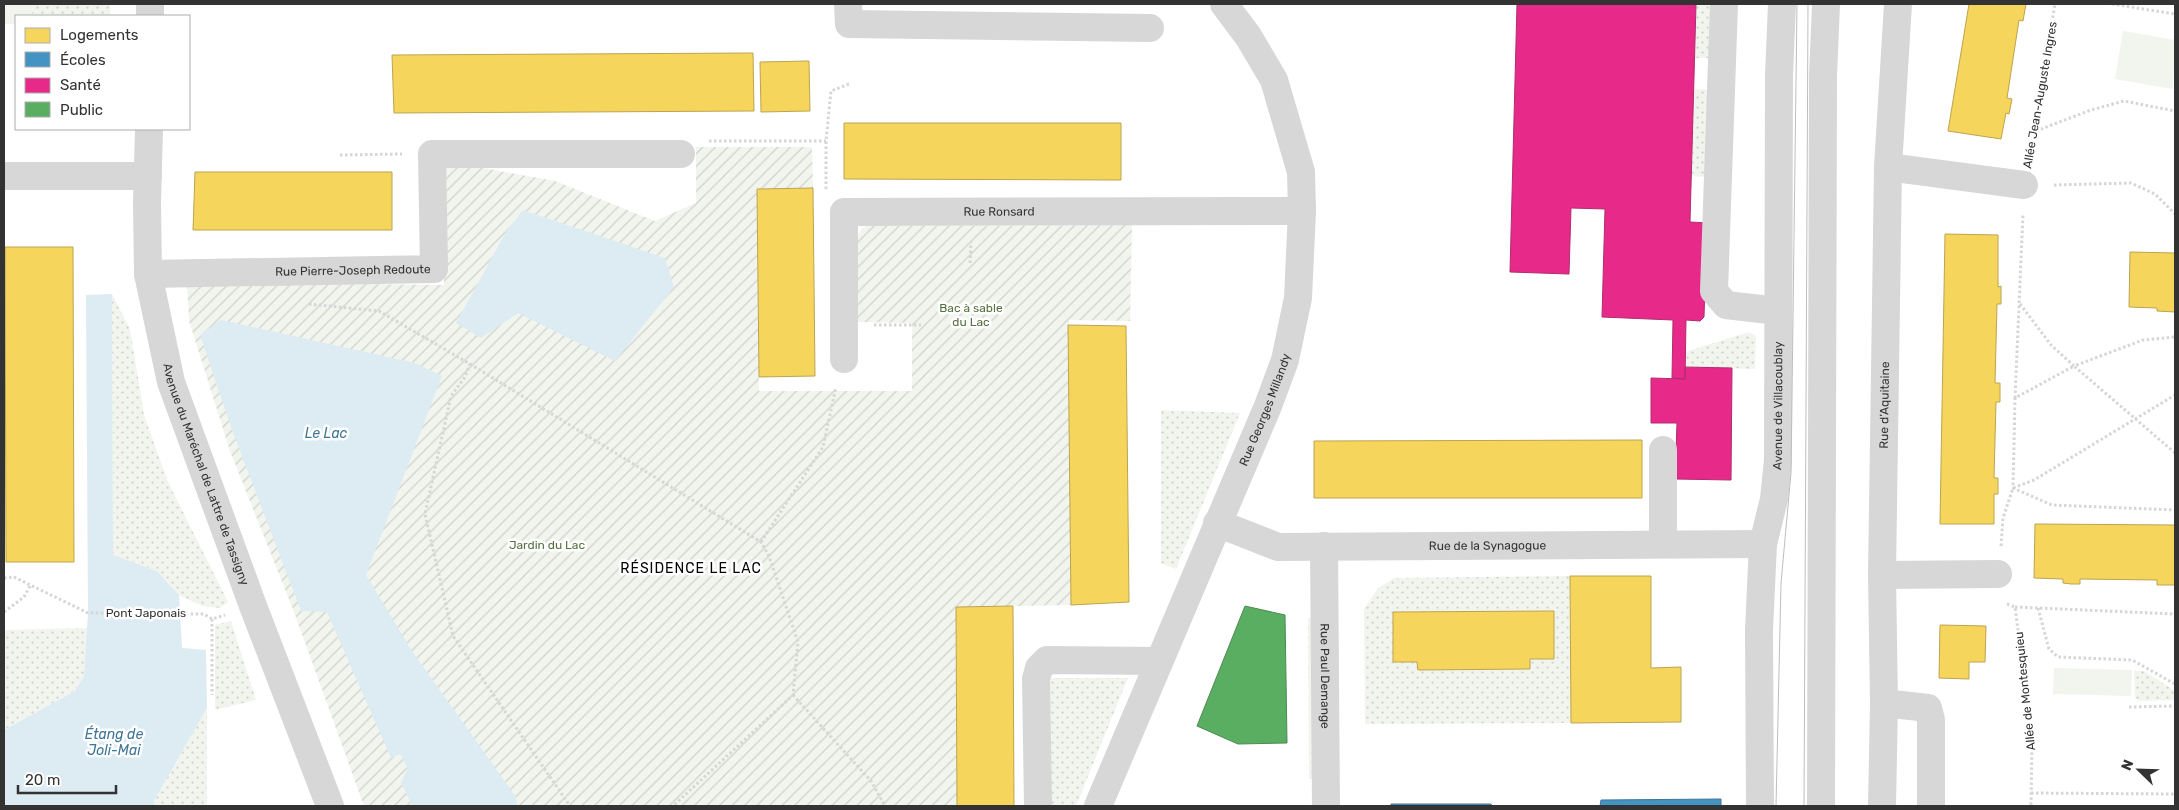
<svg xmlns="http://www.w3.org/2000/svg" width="2179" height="810" viewBox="0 0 2179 810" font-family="Rubik,sans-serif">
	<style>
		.grass { fill: url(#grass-dots) }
		.park { fill: #f1f5ed }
		.garden { fill: url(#garden-furrows) }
		.water { fill: #ddebf3 }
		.homes { fill: #f6d55c; stroke: #bca450 }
		.schools { fill: #4393c3; stroke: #3e7698 }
		.health { fill: #e7298a; stroke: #b12c70 }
		.public { fill: #5aae61; stroke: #4e8953 }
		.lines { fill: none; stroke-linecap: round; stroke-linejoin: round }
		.path { stroke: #d6d6d6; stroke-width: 3; stroke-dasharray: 2.5 2.5; stroke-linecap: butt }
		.minor { stroke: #d7d7d7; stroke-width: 28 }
		.tram { stroke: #bebebe; stroke-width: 1 }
		.labels { text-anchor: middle; stroke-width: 5; stroke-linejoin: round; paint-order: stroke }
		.street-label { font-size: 12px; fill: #333; stroke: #fff }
		.park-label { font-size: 12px; fill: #56703f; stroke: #fff }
		.water-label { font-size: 14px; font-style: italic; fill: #3f7597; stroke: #fff }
		.neighbourhood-label { font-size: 14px; letter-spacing: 1px; fill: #000; stroke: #fff }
	</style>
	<defs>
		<pattern id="grass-dots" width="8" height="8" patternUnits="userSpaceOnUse" patternTransform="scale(1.25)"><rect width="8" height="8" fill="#f1f5ed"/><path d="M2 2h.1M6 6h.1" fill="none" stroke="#cfd2cc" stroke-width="1.8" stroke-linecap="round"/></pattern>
		<pattern id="garden-furrows" width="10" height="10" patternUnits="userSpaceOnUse" patternTransform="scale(1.25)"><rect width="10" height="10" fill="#f1f5ed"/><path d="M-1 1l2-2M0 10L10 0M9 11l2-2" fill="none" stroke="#cfd2cc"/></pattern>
	</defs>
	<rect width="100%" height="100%" fill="#fff"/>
	<path class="grass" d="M33 4H110V16H32Z
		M1696 4H1715L1713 58H1695Z
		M1694 89 1712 90 1709 177 1691 176Z
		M112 294 130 329 144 415 168 482 228 602 220 608 202 606 179 595 157 571 113 556Z
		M1749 332 1756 336 1755 369 1685 367V352Z
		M1161 410 1240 413 1176 569 1161 563Z
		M1570 576 1571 723 1365 724 1364 609 1378 588 1394 578Z
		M1308 618H1316L1317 779H1309Z
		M231 621 256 700 215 710V625Z
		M87 628 84 676 75 691 4 730V630Z
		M2134 671H2144L2175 691V700L2139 701 2135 698Z
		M1054 678H1128L1076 806H1045L1049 679Z
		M207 708V806H155L154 801Z"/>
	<path class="park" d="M4 4H33L32 16H16V24H4Z
		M2123 31 2175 40 2173 89 2115 79Z
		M2054 668 2132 670 2131 696 2053 694Z"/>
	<path class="garden" d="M696 147H812L813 188 757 189 759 391H912V323L858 322V237L860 231 866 226 1132 225 1130 321 1069 320 1071 605 956 607 957 806H364L294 612 230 451 189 321 187 282 444 285 443 165H466L555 181 655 221 696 203Z"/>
	<path class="water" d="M523 210 665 258 674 287 615 361 518 313 481 338 456 323 506 232Z
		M112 294 113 555 157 571 179 595 182 648 206 650 207 708 154 801 155 806H4V730L75 691 84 676 88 613 86 295Z
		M221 320 415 363 442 376 366 575 412 651 516 797 517 806H412L401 782 408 769 400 754 391 758 327 612 301 611 232 430 200 335Z"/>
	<path class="homes" d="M1969 4H2026L2023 21 2019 20 2007 98 2012 99 2009 114 2006 113 2001 139 1948 131Z
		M753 53 754 111 394 113 392 55Z
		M809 61 810 111 761 112 760 62Z
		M844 123H1121V180L844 179Z
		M195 172H392V230H193Z
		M813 188 815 376 759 377 757 189Z
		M1945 234 1998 235V287L2001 286V304H1997L1995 383H2000V402H1996L1994 478H1998V494H1994V524H1940Z
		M5 247H73L74 562H6Z
		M2130 252 2175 253V312L2157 311V308L2129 307Z
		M1068 325 1126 326 1129 602 1071 605Z
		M1642 440V498H1314V441Z
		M2035 524 2175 525V585H2157V580L2080 579V584H2071L2063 583V579L2034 578Z
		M1570 576H1651V668L1681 667V722L1571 723Z
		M1013 606 1014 806H957L956 607Z
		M1554 611V659H1530V669L1418 670 1417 662H1393V612Z
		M1940 625 1986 626 1985 662H1969V679L1939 678Z"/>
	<path class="schools" d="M1721 799V806H1600L1601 800Z
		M1391 804H1491L1492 806H1391Z"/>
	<path class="health" d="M1517 4H1696L1690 222 1707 223 1704 317 1700 321 1686 320 1685 379 1672 378 1673 320 1602 317 1605 209 1571 208 1569 274 1510 272Z
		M1685 367 1732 368 1731 480 1675 479 1677 423H1651V378L1685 379Z"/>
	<path class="public" d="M1245 606 1285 615 1287 743 1238 744 1197 726Z"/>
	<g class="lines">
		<path class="path" d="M2112 4 2175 14
			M2036 131 2091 110 2124 101 2175 111
			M709 141H826
			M340 155 402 154
			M2030 156 2055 4
			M2054 185 2131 183 2155 194 2175 214
			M826 189V141L831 91 849 84
			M970 263 971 242
			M309 304 379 311 470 364 465 377 451 396 425 514 453 636 570 806
			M2020 304 2051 345 2074 366 2143 340 2175 337
			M874 325H921
			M470 364 761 542 769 556 798 642 793 695 673 806
			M2015 398 2023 214
			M2175 453 2074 366 2015 398 2013 488 2052 505 2175 510
			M761 542 823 447 836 387
			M2001 546 2003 518 2013 488 2034 480 2175 395
			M4 578 14 577 88 613 204 614 212 619 225 615
			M2007 604 2015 607 2032 740 2031 806
			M2015 607 2175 614
			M2038 608 2049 649 2058 657 2132 660 2175 684
			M4 612 24 597 30 586
			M212 619V695
			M793 695 871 781 885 806
			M2129 707 2175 706
			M2031 793 2175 794"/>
		<g class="minor">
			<path d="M848 4 849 24 1150 28"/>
			<path d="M1724 4 1714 291 1726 305 1778 311"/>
			<path d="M150 16V4"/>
			<path id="s1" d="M149 129 147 203 148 274 171 382 253 606 330 806"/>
			<path d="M1888 167 2024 185"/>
			<path d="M4 176H148"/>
			<path id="s2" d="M148 274 434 269 432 154H681"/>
			<path id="s3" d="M844 359V212L1302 211"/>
			<path d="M1663 450V544"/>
			<path id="s4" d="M1217 523 1278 547 1763 544"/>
			<path id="s5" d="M1324 546 1326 806"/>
			<path d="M1882 575 1998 574"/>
			<path d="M1884 703 1928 708 1931 720V806"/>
			<path d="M1038 806 1036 679 1039 668 1047 660 1159 661"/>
			<path id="s6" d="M1098 806 1268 406 1285 360 1298 298 1302 211 1301 172 1274 80 1248 36 1224 4"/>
			<path id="s7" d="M1760 806 1759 630 1763 544 1774 499 1778 460 1779 75 1782 4"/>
			<path d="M1821 806 1823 76 1826 4"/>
			<path id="s8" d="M1882 806 1884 703 1882 575 1888 167 1898 4"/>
		</g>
		<path class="tram" d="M1776 806 1781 583 1791 473 1797 4
			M1804 806 1808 4"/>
	</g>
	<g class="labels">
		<g class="street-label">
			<text transform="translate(2040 95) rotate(-80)" y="4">Allée Jean-Auguste Ingres</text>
			<text dy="4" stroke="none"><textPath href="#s3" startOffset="302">Rue Ronsard</textPath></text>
			<text dy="4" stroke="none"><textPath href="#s2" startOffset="205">Rue Pierre-Joseph Redoute</textPath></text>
			<text dy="4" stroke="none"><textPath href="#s8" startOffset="401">Rue d’Aquitaine</textPath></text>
			<text dy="4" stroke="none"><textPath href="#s7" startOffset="402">Avenue de Villacoublay</textPath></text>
			<text dy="4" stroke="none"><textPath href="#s6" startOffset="430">Rue Georges Millandy</textPath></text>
			<text dy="4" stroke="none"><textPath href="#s1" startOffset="354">Avenue du Maréchal de Lattre de Tassigny</textPath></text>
			<text dy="4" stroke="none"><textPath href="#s4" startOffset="275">Rue de la Synagogue</textPath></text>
			<text x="146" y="617">Pont Japonais</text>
			<text dy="4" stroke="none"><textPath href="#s5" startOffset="130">Rue Paul Demange</textPath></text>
			<text transform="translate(2025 691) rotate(-96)" y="4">Allée de Montesquieu</text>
		</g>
		<g class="park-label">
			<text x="971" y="312">Bac à sable<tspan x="971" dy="14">du Lac</tspan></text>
			<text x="547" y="549">Jardin du Lac</text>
		</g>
		<g class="water-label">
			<text x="326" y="438">Le Lac</text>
			<text x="114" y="739">Étang de<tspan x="114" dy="16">Joli-Mai</tspan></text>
		</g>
		<g class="neighbourhood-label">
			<text x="691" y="573">RÉSIDENCE LE LAC</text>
		</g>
	</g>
	<rect width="2179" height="810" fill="none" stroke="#333333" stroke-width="10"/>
	<rect x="15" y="15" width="175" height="115" fill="#ffffff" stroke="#adadad"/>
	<rect x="25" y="28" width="25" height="15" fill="#f6d55c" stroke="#adadad"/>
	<text x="60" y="40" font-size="15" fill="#333333">Logements</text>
	<rect x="25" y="52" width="25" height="15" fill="#4393c3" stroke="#adadad"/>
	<text x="60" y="65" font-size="15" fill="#333333">Écoles</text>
	<rect x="25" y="78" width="25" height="15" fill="#e7298a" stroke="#adadad"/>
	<text x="60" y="90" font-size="15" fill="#333333">Santé</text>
	<rect x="25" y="102" width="25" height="15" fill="#5aae61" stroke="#adadad"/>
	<text x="60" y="115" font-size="15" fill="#333333">Public</text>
	<g transform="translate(2139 770) rotate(293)" stroke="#ffffff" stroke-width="4" paint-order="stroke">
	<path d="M0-4L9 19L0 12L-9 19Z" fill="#333333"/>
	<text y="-8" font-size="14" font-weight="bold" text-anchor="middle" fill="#333333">N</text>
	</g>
	<path d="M18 785v8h98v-8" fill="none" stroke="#333333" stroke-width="2.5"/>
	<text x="25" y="785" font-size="15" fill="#333333" stroke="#ffffff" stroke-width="4" paint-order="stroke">20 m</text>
</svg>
